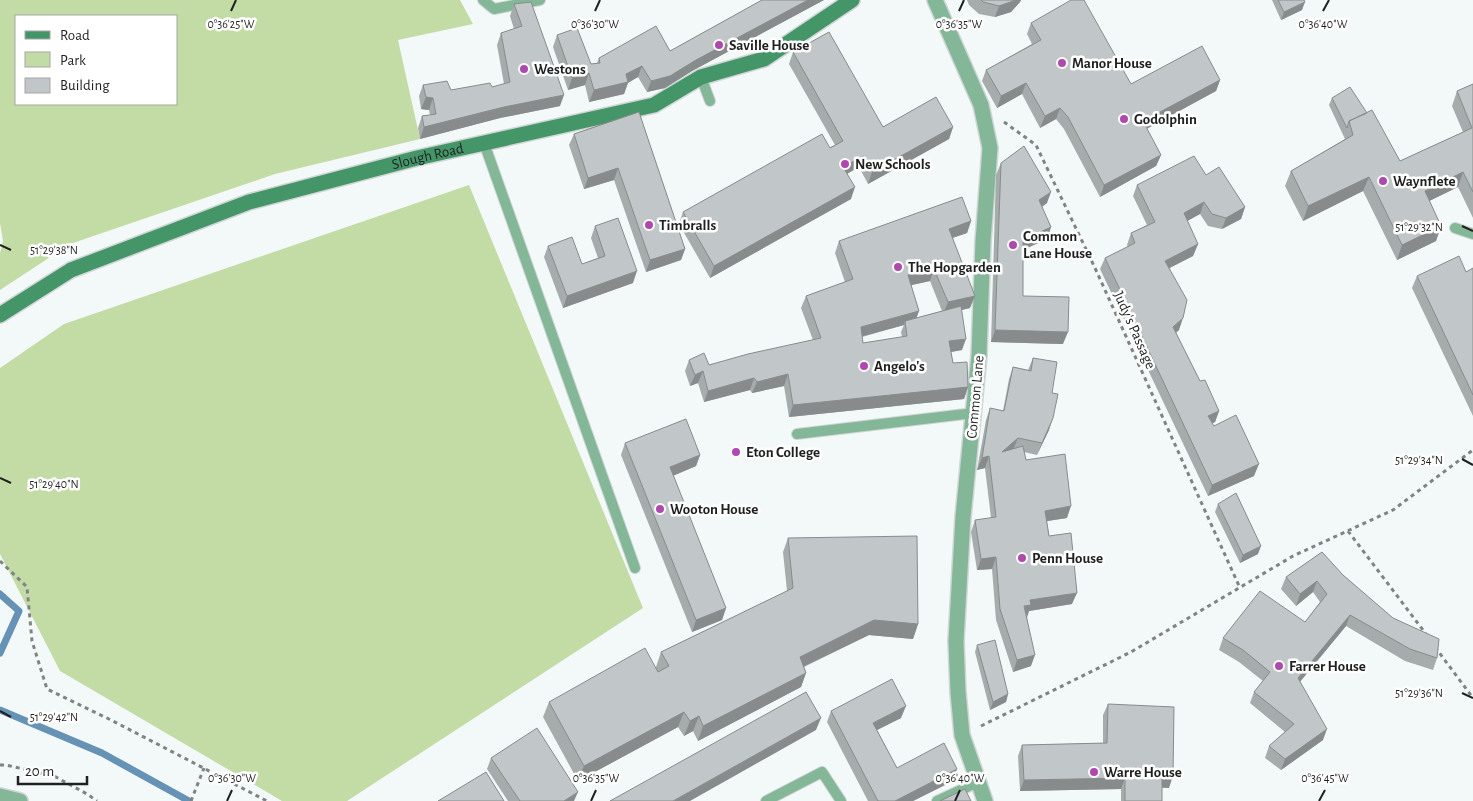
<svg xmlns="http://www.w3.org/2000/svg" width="1473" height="801" viewBox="0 0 1473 801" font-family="'Alegreya Sans',sans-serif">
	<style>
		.green { fill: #c3dca6; fill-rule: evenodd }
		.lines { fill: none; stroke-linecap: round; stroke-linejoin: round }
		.stream { stroke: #6693b5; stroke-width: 7 }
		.lane-casing { stroke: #d1d6d6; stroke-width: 12 }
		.street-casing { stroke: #d1d6d6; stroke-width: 18 }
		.secondary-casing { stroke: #d1d6d6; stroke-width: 18 }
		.path { stroke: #7f8382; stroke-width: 3; stroke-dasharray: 4 4; stroke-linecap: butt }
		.lane { stroke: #84b798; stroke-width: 10 }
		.street { stroke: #84b798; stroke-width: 15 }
		.secondary { stroke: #449669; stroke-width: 15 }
		.wall { fill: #a6abac; fill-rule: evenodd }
		.shaded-wall { fill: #878b8c }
		.building { fill: #c1c7c8; stroke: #878b8c }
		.ticks { fill: none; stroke: #1f2121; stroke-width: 2 }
		.poi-dot { fill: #af49ad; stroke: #fff; stroke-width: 2 }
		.labels { text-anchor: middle; stroke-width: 5; stroke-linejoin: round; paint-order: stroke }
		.poi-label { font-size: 15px; font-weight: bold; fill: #1f2121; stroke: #fff; text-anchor: start }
		.street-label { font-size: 15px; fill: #1f2121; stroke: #fff }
		.ticks-label { font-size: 12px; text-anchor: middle; fill: #1f2121; stroke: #fff; stroke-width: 5; stroke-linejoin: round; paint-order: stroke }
	</style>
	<rect width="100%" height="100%" fill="#f3f9f8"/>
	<path class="green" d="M0 0H460L473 24 398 40 420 139 275 174 70 244 0 290V253L3 241 0 223ZM16 16H176V104H16Z
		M469 185 643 608 347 801H282L60 671 0 554V368L64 324Z"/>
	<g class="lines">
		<path class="stream" d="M0 594 19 611 0 653
			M0 710 102 753 189 801"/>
		<defs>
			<path id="lane" d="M483 0 494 9 540 0
				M701 77 710 101
				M484 143 635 568
				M1455 228 1473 234
				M797 434 974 413
				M766 801 822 772 841 801
				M937 801 978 782"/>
			<path id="street" d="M935 0 981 105 990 148 983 241 979 355 963 517 956 641 958 692 962 735 985 801
				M0 796 20 801"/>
			<g id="secondary">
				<path id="s1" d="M0 315 71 270 249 202 417 158 654 105 701 77 764 59 852 0"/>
			</g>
		</defs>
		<use href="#lane" class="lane-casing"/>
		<use href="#street" class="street-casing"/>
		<use href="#secondary" class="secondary-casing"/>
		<path class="path" d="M1004 122 1036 145 1095 268 1240 588
			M1348 531 1426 634
			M0 561 27 587 32 641 47 689 111 720 267 801
			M1435 647 1473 698
			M981 726 1131 652 1293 556 1393 510 1473 450
			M0 765H6L54 776 87 794 97 801
			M191 801 204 768"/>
		<use href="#lane" class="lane"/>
		<use href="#street" class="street"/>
		<use href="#secondary" class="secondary"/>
	</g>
	<path class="wall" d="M762 0H824L692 71 665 88 647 92 638 77 628 82 624 94 589 102 585 85 568 90 553 47 557 35 591 64 597 63 599 58 670 51Z
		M967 0H1021L1020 2 1011 12 995 17 979 14 969 5Z
		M1272 0H1304L1302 10 1281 20Z
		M514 4 560 106 500 118 420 139 418 128 422 116 430 115 429 110 421 109 419 96 423 85 451 90 492 87 504 84 497 45 501 33 514 29 510 16Z
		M1031 23 1131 84 1220 80 1216 91 1147 129 1161 155 1156 166 1100 197 1064 129 1056 119 1040 128 1022 94 997 108 982 81 986 70 1032 44 1027 34Z
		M793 52 883 127H953L949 139 868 184 859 167 847 174 851 199 710 278 679 224 683 212 835 145 789 64Z
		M1473 84V218L1458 187 1429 201 1441 226 1436 241 1397 260 1363 191 1303 221 1285 186 1291 171 1345 139 1329 105 1332 98 1367 113 1400 161 1463 132 1452 106 1457 91Z
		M639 112 685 249 681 260 646 272 614 180 584 189 569 145 574 134Z
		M1001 163 1047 203 1042 207 1051 227 1047 239 1023 250V296L1063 344 991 342 996 175Z
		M1206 175 1245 207 1241 219 1222 229 1208 226 1200 214 1187 221 1198 244 1193 256 1170 268 1179 330 1176 333 1200 381 1219 411 1215 422 1212 423 1214 426 1254 476 1208 496 1100 269 1105 258 1128 247 1127 245 1131 233 1147 225 1133 196 1137 185Z
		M971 221 967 233 953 238 970 308 962 310V350L951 352 953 363 968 387 964 399 789 417 784 386 752 393 750 390 704 402 698 383 690 386 685 371 689 360 709 365 813 340 801 308 806 296 845 282 835 253 839 241ZM930 281 942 311 916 318 919 311 911 285ZM904 325 901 332 902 337 863 343 862 337Z
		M595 226 633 283 563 308 544 257 548 246 582 264 598 258 591 238Z
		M1473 268V416L1412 288 1417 276 1466 272Z
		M1033 358 1052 393 1049 430 1037 455 1024 452 1026 460 1067 518 1047 521 1049 536 1072 604 1029 611 1027 617 1031 666 1013 672 996 620 992 569 977 570 971 532 975 520 991 518 985 468 977 470 986 420 990 408 1003 411 1009 379 1013 367 1028 370Z
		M625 443 700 455 696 466 673 476 726 608 722 620 692 632 621 455Z
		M1218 504 1258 554 1240 563 1215 512Z
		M788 538 918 624 913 639 869 635 804 667 806 673 801 687 698 741 693 731 684 736 678 727 578 781 543 717 549 702 656 667 661 652 787 591 783 552Z
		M1343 575 1437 658 1433 670 1405 661 1346 626 1300 682 1323 740 1281 770 1265 758 1269 746 1285 732 1250 703 1254 692 1263 681 1239 662 1219 650 1223 638 1305 622 1320 602 1313 592 1296 606 1281 589 1286 577Z
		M977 645 1008 694 1006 702 990 710 975 652Z
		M1108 704 1169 788H1162V801H1121V789L1020 791 1018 756 1022 745 1103 743V715Z
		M831 711 901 718 877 730 897 768 953 781 913 801H868L827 722Z
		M491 758 574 801H508L487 769Z"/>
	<path class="shaded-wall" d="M808 0H824L692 71 665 88 647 92 651 81 696 60Z
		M1016 0H1021L1020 2 1011 12 995 17 999 6Z
		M1305 2 1302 10 1281 20 1284 12Z
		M642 66 638 77 628 83 624 94 589 102 594 90Z
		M589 73 585 85 568 90 572 78Z
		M1220 80 1216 91 1138 133 1143 121Z
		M1026 83 1022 94 997 108 1001 96Z
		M564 95 560 106 500 118 420 139 424 127 504 107Z
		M426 97 433 98 429 110 421 109Z
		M1060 108 1056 119 1040 128 1045 116Z
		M953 127 949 139 868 184 872 172Z
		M1161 155 1156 166 1100 197 1104 185Z
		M863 156 859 167 839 178 843 167Z
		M618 168 614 180 584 189 588 178Z
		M1463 172 1458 187 1419 206 1425 191Z
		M1369 177 1363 191 1303 221 1308 206Z
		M855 187 851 199 710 278 714 266Z
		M1051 192 1047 203 1034 212 1039 200Z
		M1204 202 1200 214 1180 225 1184 213Z
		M1245 207 1241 219 1222 229 1226 218Z
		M971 221 967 233 945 240 949 229Z
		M1441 226 1436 241 1397 260 1402 245Z
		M1051 227 1047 239 1018 252 1023 240Z
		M1198 244 1193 256 1161 272 1165 261Z
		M685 249 681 260 646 272 650 260Z
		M934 269 930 281 903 287 908 275Z
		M637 271 633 283 563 308 567 296Z
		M975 296 970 308 943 314 948 302Z
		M919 311 915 322 905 321 904 325 856 338 861 327Z
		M1183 318 1179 330 1168 338 1173 327Z
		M995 330 1068 332 1063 344 991 342Z
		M966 339 962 350 945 353 949 341Z
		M703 371 698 383 690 386 695 375Z
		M788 374 784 386 752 393 757 382Z
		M754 378 750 390 704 402 708 391Z
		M968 387 964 399 789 417 793 405Z
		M1219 411 1215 422 1204 428 1208 416Z
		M1053 418 1049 430 1037 455 1042 443Z
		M1018 438 1013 450 1002 452Z
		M700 455 696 466 665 479 670 467Z
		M989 456 985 468 977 470 982 458Z
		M1259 464 1254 476 1208 496 1212 485Z
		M1071 506 1067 518 1041 522 1045 511Z
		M1261 546 1258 554 1240 563 1243 555Z
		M996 557 992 569 977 570 981 559Z
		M1317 581 1313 592 1296 606 1300 594Z
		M1077 593 1072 604 1029 611 1027 617 1024 606 1030 600Z
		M726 608 722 620 692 632 696 620Z
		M1350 615 1346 626 1293 690 1298 678Z
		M874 620 918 624 913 639 869 635 794 671 800 657Z
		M1035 655 1031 666 1013 672 1017 660Z
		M806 673 801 687 698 741 703 726Z
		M1008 694 1006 702 990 710 993 702Z
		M906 706 901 718 869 734 873 723Z
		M684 712 678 727 578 781 584 766Z
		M699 716 693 731 684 736 690 721Z
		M821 718 816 730 690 801H673Z
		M1327 729 1323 740 1281 770 1285 759Z
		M957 769 953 781 913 801H895Z
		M1162 776H1173L1169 788 1157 787Z
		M1125 778 1121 789 1020 791 1024 780Z
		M578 792 574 801H564Z"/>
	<path class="building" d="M762 0H808L696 60 670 76 651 81 642 66 626 74 628 82 594 90 589 73 572 78 557 35 577 28 591 64 600 63 599 58 656 26 670 51Z
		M981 0H1016L999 6 983 2Z
		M1071 0H1084L1131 84 1202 46 1220 80 1143 121 1161 155 1104 185 1068 117 1060 108 1045 116 1026 83 1001 96 986 70 1041 40 1031 23Z
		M1278 0H1304L1305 2 1284 12Z
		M531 2 564 95 504 107 424 127 422 116 436 114 433 98 426 97 423 85 447 81 451 90 490 83 492 87 510 82 501 33 522 26 514 4Z
		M829 32 883 127 936 97 953 127 872 172 863 156 843 167 855 187 714 266 683 212 822 134 830 148 843 141 793 52Z
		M1473 84V192L1463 172 1425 191 1441 226 1402 245 1369 177 1308 206 1291 171 1353 135 1349 121 1372 110 1400 161 1472 128 1457 91Z
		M1350 87 1367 113 1349 121 1347 128 1332 98Z
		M639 112 685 249 650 260 618 168 588 178 574 134Z
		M1024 146 1051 192 1039 200 1051 227 1023 240V296L1069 297 1068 332 995 330 1001 163Z
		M1194 156 1206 175 1219 167 1245 207 1226 218 1212 214 1204 202 1184 213 1198 244 1165 261 1187 300 1183 318 1173 327 1200 381 1205 380 1219 411 1208 416 1214 426 1236 415 1259 464 1212 485 1105 258 1135 243 1131 233 1155 222 1137 185Z
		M962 197 971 221 949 229 975 296 948 302 934 269 908 275 919 311 861 327 863 343 907 336 905 321 961 306 966 339 949 341 953 363 967 362 968 387 793 405 788 374 757 382 754 378 708 391 703 371 695 375 689 360 704 353 709 365 748 354 821 338 806 296 853 279 839 241Z
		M618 218 637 271 567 296 548 246 572 237 582 264 605 256 595 226Z
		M1459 256 1466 272 1473 268V395L1417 276Z
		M1033 358 1057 362 1052 393 1058 394 1053 418 1042 443 1018 438 1002 452 1023 446 1026 460 1065 454 1071 506 1045 511 1049 536 1071 533 1077 593 1030 600 1031 605 1024 606 1035 655 1017 660 1000 609 996 557 981 559 975 520 996 517 989 456 982 458 990 408 1004 411 1013 367 1031 371Z
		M686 419 700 455 670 467 726 608 696 620 625 443Z
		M1236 493 1261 546 1243 555 1218 504Z
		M917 536 918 624 874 620 800 657 806 673 703 726 699 716 690 721 684 712 584 766 549 702 645 648 658 672 669 666 661 652 793 588 788 538Z
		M1322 552 1343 575 1393 618 1439 639 1437 658 1410 649 1350 615 1298 678 1327 729 1285 759 1269 746 1294 724 1254 692 1270 672 1243 650 1223 638 1260 591 1305 622 1327 594 1317 581 1300 594 1286 577Z
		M995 640 1008 694 993 702 977 645Z
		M892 679 906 706 873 723 897 768 944 743 957 769 895 801H878L831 711Z
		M806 692 821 718 673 801H610Z
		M1108 704 1174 707 1173 776H1162V801H1125V778L1024 780 1022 745 1107 743Z
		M537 728 578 792 564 801H520L491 758Z
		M486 772 504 801H438Z
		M965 789 971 801H940Z"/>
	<path class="ticks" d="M231 11 236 0M595 11 600 0M959 11 964 0M1323 11 1329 0M1462 226 1473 231M0 245 11 250M1462 459 1473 465M0 478 11 483M1462 693 1473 698M0 711 11 717M227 801 232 790M591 801 596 790M955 801 960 790M1319 801 1325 790"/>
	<g class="poi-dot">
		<circle cx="719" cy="45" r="5"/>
		<circle cx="1062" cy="63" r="5"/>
		<circle cx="524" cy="69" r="5"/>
		<circle cx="1124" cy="119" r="5"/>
		<circle cx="845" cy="164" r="5"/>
		<circle cx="1383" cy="181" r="5"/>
		<circle cx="649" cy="225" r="5"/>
		<circle cx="1013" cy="245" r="5"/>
		<circle cx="898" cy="267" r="5"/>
		<circle cx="864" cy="366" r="5"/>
		<circle cx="736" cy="452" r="5"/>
		<circle cx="660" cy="509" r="5"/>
		<circle cx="1022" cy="558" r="5"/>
		<circle cx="1279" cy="666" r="5"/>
		<circle cx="1094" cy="772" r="5"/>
	</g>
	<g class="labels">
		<g class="poi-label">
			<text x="729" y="50">Saville House</text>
			<text x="1072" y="68">Manor House</text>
			<text x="534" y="74">Westons</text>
			<text x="1134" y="124">Godolphin</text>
			<text x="855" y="169">New Schools</text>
			<text x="1393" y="186">Waynflete</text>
			<text x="659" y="230">Timbralls</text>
			<text x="1023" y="241">Common<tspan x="1023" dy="17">Lane House</tspan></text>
			<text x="908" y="272">The Hopgarden</text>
			<text x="874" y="371">Angelo's</text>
			<text x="746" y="457">Eton College</text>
			<text x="670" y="514">Wooton House</text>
			<text x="1032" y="563">Penn House</text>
			<text x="1289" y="671">Farrer House</text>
			<text x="1104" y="777">Warre House</text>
		</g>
		<g class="street-label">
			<text dy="5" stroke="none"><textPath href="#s1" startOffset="459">Slough Road</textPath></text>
			<text transform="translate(1135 330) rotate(66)" y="5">Judy's Passage</text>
			<text transform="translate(975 397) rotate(-85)" y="5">Common Lane</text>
		</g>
	</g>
	<g class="ticks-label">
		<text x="231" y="28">0°36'25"W</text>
		<text x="959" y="28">0°36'35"W</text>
		<text x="595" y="28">0°36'30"W</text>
		<text x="1323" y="28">0°36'40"W</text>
		<text x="1419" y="231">51°29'32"N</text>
		<text x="54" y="254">51°29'38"N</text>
		<text x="1419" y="464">51°29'34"N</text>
		<text x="54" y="488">51°29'40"N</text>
		<text x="1419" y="697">51°29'36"N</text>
		<text x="54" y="721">51°29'42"N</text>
		<text x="232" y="782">0°36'30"W</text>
		<text x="960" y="782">0°36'40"W</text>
		<text x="1325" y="782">0°36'45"W</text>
		<text x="596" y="782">0°36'35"W</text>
	</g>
	<rect x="15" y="15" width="162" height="90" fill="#ffffff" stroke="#a5a6a6"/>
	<rect x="25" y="31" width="25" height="8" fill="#449669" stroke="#a5a6a6"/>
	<text x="60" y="40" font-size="15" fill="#1f2121">Road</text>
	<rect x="25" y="52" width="25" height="15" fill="#c3dca6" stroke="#a5a6a6"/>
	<text x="60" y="65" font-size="15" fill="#1f2121">Park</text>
	<rect x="25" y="78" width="25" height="15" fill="#c1c7c8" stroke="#a5a6a6"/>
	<text x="60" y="90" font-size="15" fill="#1f2121">Building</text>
	<path d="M18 776v8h69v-8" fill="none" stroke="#1f2121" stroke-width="2.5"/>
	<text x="25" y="776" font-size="15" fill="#1f2121" stroke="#ffffff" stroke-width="4" paint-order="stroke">20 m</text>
</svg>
